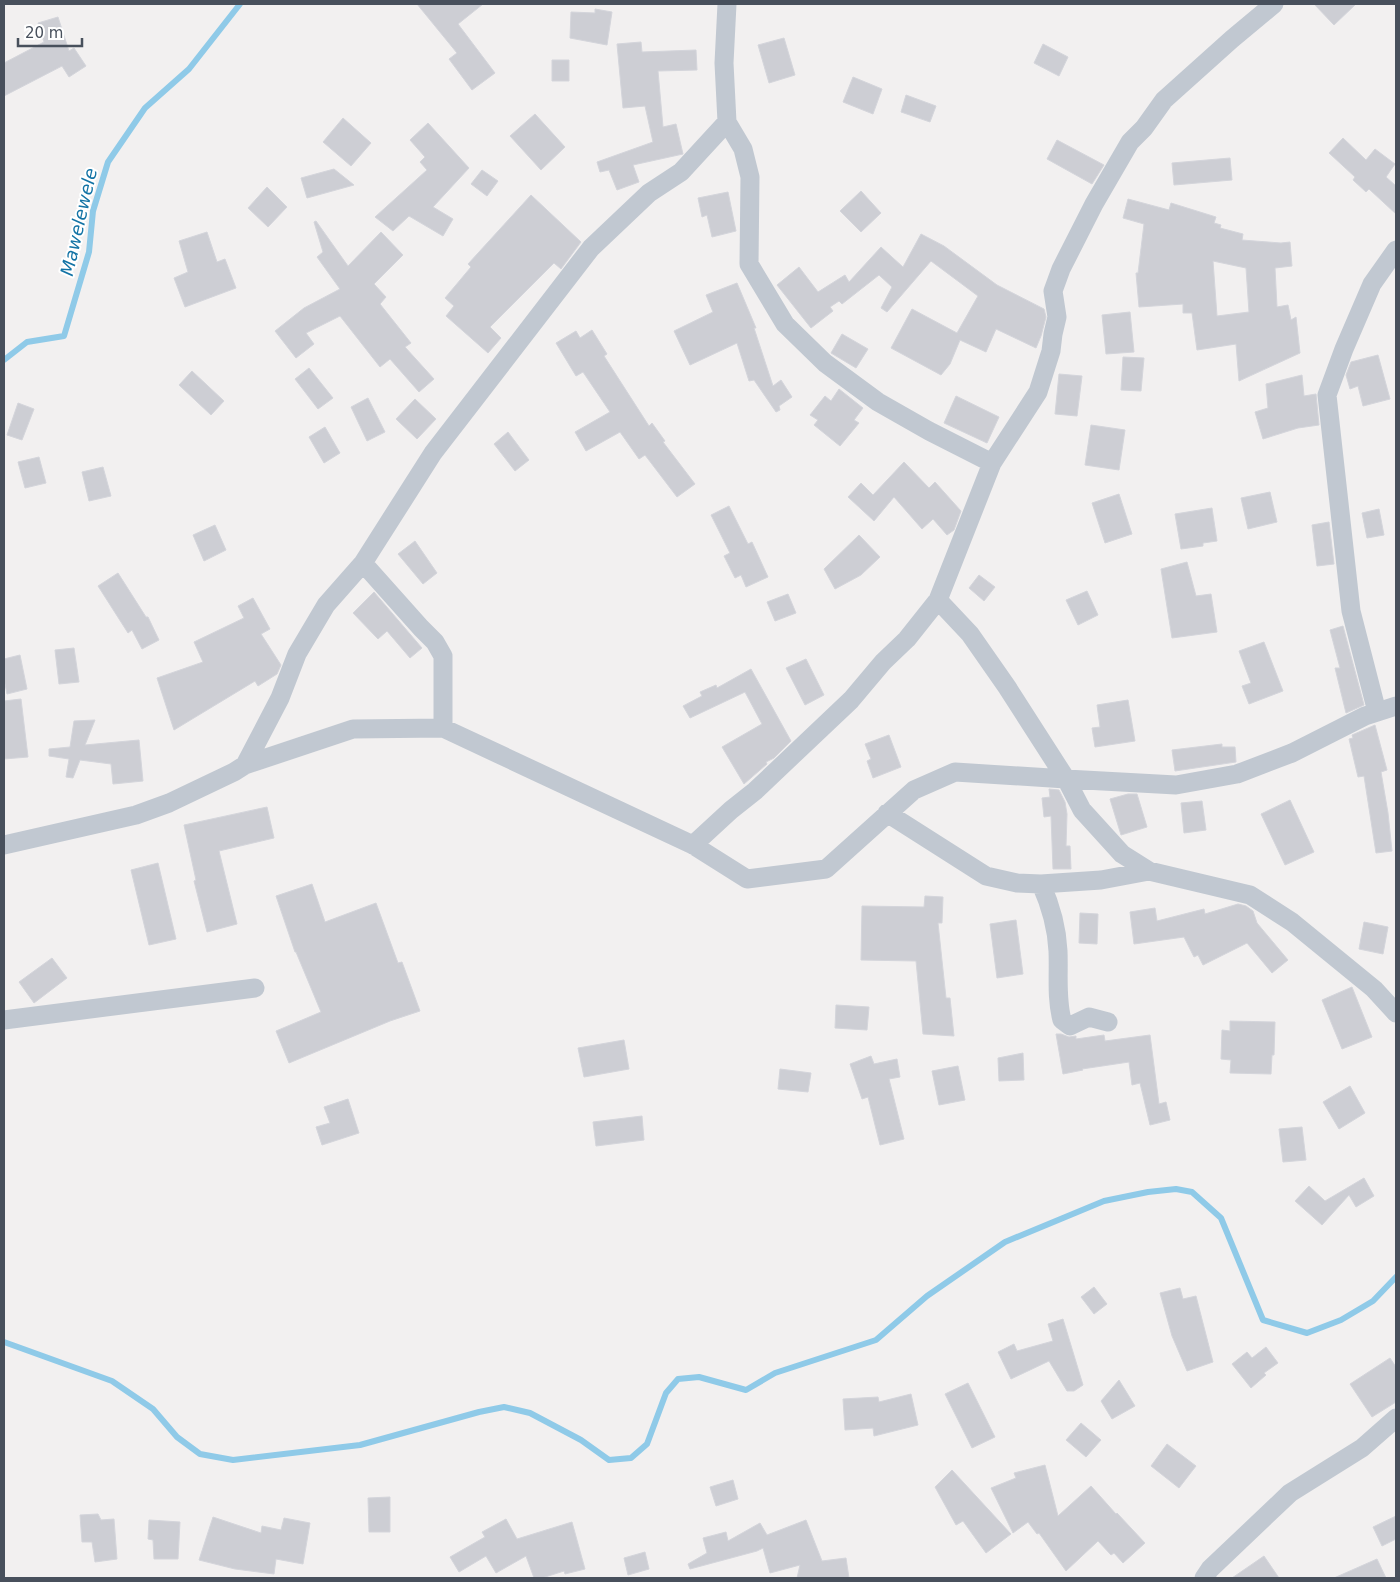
<svg xmlns="http://www.w3.org/2000/svg" width="1400" height="1582" viewBox="0 0 1400 1582" font-family="'DejaVu Sans',sans-serif">
	<style>
		.lines { fill: none; stroke-linecap: round; stroke-linejoin: round }
		.stream { stroke: #8fcae8; stroke-width: 6 }
		.building { fill: #cdced4; stroke: #d4d5db; fill-rule: evenodd }
		.minor { stroke: #c1c8d1; stroke-width: 19 }
		.labels { text-anchor: middle; stroke-width: 4; stroke-linejoin: round; paint-order: stroke }
		.water-label { font-size: 18px; font-style: italic; fill: #1373a5; stroke: #fff }
	</style>
	<rect width="100%" height="100%" fill="#f2f0f0"/>
	<g class="lines">
		<path class="stream" d="M4 360 27 342 64 336 89 252 93 211 108 162 145 108 189 69 240 4
			M4 1342 112 1381 153 1409 177 1437 200 1454 233 1460 360 1445 479 1412 504 1407 530 1413 581 1440 609 1460 631 1458 647 1444 666 1393 678 1379 699 1377 746 1390 775 1373 876 1340 927 1296 1005 1242 1104 1201 1148 1192 1176 1189 1192 1192 1221 1218 1263 1320 1307 1333 1341 1320 1373 1301 1396 1277"/>
	</g>
	<path class="building" d="M417 4H483L458 24 495 73 472 90 449 59 457 53Z
		M1314 4H1356L1334 25Z
		M595 9 612 12 607 45 570 38 571 12 595 13Z
		M58 17 69 51 74 48 86 66 69 77 62 66 4 96V63L44 42 38 23Z
		M784 38 795 75 769 83 758 45Z
		M641 42 642 52 696 50 697 70 658 71 663 127 676 124 683 154 633 165 639 182 617 190 609 170 600 172 597 162 653 142 645 106 623 108 617 44Z
		M1043 44 1068 57 1059 76 1034 63Z
		M552 60H569V81H552Z
		M853 77 882 89 873 114 843 102Z
		M906 95 936 106 930 122 901 112Z
		M535 114 565 147 541 170 510 136Z
		M343 118 371 143 351 166 323 142Z
		M428 123 469 168 433 207 453 219 443 236 409 216 393 231 375 217 427 170 420 162 425 157 410 140Z
		M1343 138 1366 160 1375 149 1395 164 1386 177 1396 186V214L1369 189 1366 192 1353 180 1355 177 1329 153Z
		M1057 140 1104 165 1092 184 1047 159Z
		M1230 158 1232 180 1174 185 1172 163Z
		M334 169 354 185 307 198 301 178Z
		M482 170 498 181 487 196 471 184Z
		M267 187 287 207 268 227 248 208Z
		M861 191 881 213 861 232 840 211Z
		M728 192 736 231 712 237 707 215 702 217 698 198Z
		M531 195 581 242 561 269 554 263 490 327 501 338 488 353 446 316 454 306 445 298 471 267 468 264Z
		M1128 199 1169 210 1171 203 1216 217 1214 223 1221 225 1220 228 1243 234 1242 240 1281 243 1290 242 1292 266 1275 268 1277 307 1288 305 1291 320 1296 317 1300 353 1239 381 1236 344 1197 350 1192 313H1183V304L1139 307 1136 273H1138L1144 224 1123 218ZM1213 261 1246 268 1249 312 1217 316Z
		M316 221 348 266 381 232 403 255 374 284 386 297 380 304 411 343 405 347 434 379 419 392 390 359 380 367 340 316 306 333 314 344 296 358 275 331 304 308 340 289 317 257 323 252 314 222Z
		M207 232 217 262 225 259 236 288 185 307 174 278 188 272 179 241Z
		M921 234 944 246 997 285 1044 309 1046 317 1041 336 1036 348 996 329 986 352 960 340 950 364 941 375 891 348 912 309 957 333 978 296 931 261 887 312 881 308 892 287 879 275 842 304 839 301 830 307 833 311 811 328 777 285 799 267 818 292 845 275 849 282 881 247 903 267Z
		M737 283 756 328H754L773 386 781 380 792 397 779 406 780 410 776 412 754 380 749 381 737 343 690 365 674 331 713 312 706 295Z
		M1130 312 1134 352 1106 354 1102 315Z
		M592 330 607 354 604 356 649 426 652 423 665 441 663 442 695 484 677 497 645 455 639 459 620 432 586 451 575 432 610 412 583 372 576 376 556 343 576 331 580 338Z
		M842 334 868 349 856 368 831 353Z
		M1378 355 1390 399 1363 406 1358 386 1350 389 1346 375 1351 362Z
		M1123 357 1144 358 1141 391 1121 390Z
		M309 368 333 398 318 409 295 379Z
		M192 371 224 401 211 415 179 385Z
		M1059 374 1082 376 1077 416 1055 414Z
		M1302 375 1304 396 1316 394 1319 425 1298 428 1263 439 1255 412 1268 408 1266 384Z
		M839 389 863 408 854 420 859 423 840 446 814 425 818 420 810 415 825 396 831 401Z
		M956 396 999 417 987 443 944 423Z
		M368 398 385 432 367 441 351 407Z
		M415 399 436 419 417 439 396 419Z
		M18 403 34 409 22 440 7 435Z
		M1091 425 1125 430 1119 470 1085 465Z
		M325 427 340 453 324 463 309 437Z
		M508 432 529 460 515 471 494 444Z
		M39 457 46 483 25 488 18 462Z
		M904 462 929 488 935 482 961 511 954 530 947 535 933 519 922 529 894 497 874 521 848 497 861 483 873 495Z
		M103 467 111 496 89 501 82 472Z
		M1270 492 1277 522 1248 529 1241 498Z
		M1119 494 1132 534 1105 543 1092 503Z
		M729 506 748 544 752 542 768 577 746 587 741 575 735 578 724 556 730 553 711 515Z
		M1212 508 1217 541 1203 543V546L1181 549 1175 514Z
		M1379 509 1384 535 1367 538 1362 513Z
		M1329 522 1334 564 1317 566 1312 525Z
		M215 525 226 550 204 561 193 535Z
		M859 535 880 557 861 575 835 589 824 569Z
		M415 541 437 573 423 584 398 554Z
		M1187 562 1196 596 1211 594 1217 632 1172 638 1161 569Z
		M118 573 146 617H148L159 640 142 649 132 630 128 633 98 586Z
		M979 575 995 587 984 601 969 588Z
		M1087 591 1098 615 1078 625 1066 600Z
		M374 592 422 648 410 658 387 631 378 639 353 613Z
		M788 594 796 613 775 621 767 602Z
		M253 598 270 629 261 634 281 665 277 674 258 686 255 681 174 730 157 678 203 662 194 642 244 618 238 606Z
		M1343 626 1364 705 1346 713 1335 668H1340L1330 630Z
		M1264 642 1283 691 1249 704 1242 686 1251 683 1239 651Z
		M74 648 79 682 59 684 55 650Z
		M20 655 27 689 7 694 4 679V659Z
		M806 659 824 695 805 705 786 668Z
		M751 669 791 741 774 758 766 762 767 764 744 784 722 747 762 724 745 692 690 718 683 706 702 696 700 692 716 685 717 688Z
		M21 699 28 757 4 759V701Z
		M1128 700 1135 741 1095 747 1092 728 1100 727 1097 705Z
		M95 720 85 745 139 740 143 781 113 784 111 764 80 760 73 778 66 777 69 759 49 756V749L70 747 74 721Z
		M1375 725 1387 770 1381 772 1388 813 1392 851 1376 853 1364 776 1358 777 1349 739 1353 738 1352 735Z
		M889 735 901 767 873 778 867 761 871 759 865 744Z
		M1222 744V747H1235L1236 762 1175 771 1172 750Z
		M1049 789 1059 790 1065 802 1067 814 1066 846H1070L1071 869H1053L1051 816 1044 817 1042 798 1050 797Z
		M1128 794H1137L1147 827 1121 835 1110 799Z
		M1290 800 1314 852 1285 865 1261 814Z
		M1202 801 1206 830 1184 833 1181 803Z
		M267 807 274 838 219 851 237 924 207 932 194 881 196 880 184 825Z
		M158 863 176 939 149 945 131 870Z
		M312 884 325 922 376 903 398 963 402 962 420 1011 390 1021 289 1063 276 1031 321 1012 296 952H295L276 896Z
		M925 896 943 897 942 923H938L946 998H950L954 1036 923 1034 916 961 861 960 862 906 924 907Z
		M1238 904 1246 906 1253 911 1257 923 1288 960 1272 973 1247 943 1203 965 1198 955 1194 957 1184 937 1134 944 1130 912 1155 908 1157 921 1204 909 1205 914Z
		M1080 913 1098 914 1097 944 1079 943Z
		M1016 920 1023 974 997 978 990 924Z
		M1364 922 1388 927 1383 954 1359 949Z
		M52 958 67 978 34 1003 19 982Z
		M1352 987 1372 1037 1342 1049 1322 1000Z
		M836 1005 869 1007 867 1030 835 1028Z
		M1230 1021 1275 1022 1274 1055H1272L1271 1074 1230 1073 1231 1060 1221 1059 1222 1030 1230 1031Z
		M1056 1034H1061L1069 1037 1076 1036V1039L1104 1035 1105 1041 1150 1035 1159 1104 1166 1102 1170 1120 1150 1125 1140 1083 1132 1085 1129 1062 1082 1069 1083 1070 1063 1074Z
		M624 1040 629 1069 584 1077 578 1048Z
		M1023 1053 1024 1080 999 1081 998 1058Z
		M871 1056 874 1064 897 1059 900 1077 889 1079 904 1139 880 1145 868 1097 862 1099 850 1064Z
		M958 1066 965 1100 939 1105 932 1071Z
		M780 1069 811 1073 808 1092 778 1089Z
		M1350 1086 1365 1113 1339 1129 1323 1102Z
		M348 1099 359 1133 322 1145 316 1127 330 1123 324 1107Z
		M642 1116 644 1140 596 1146 593 1122Z
		M1302 1127 1306 1160 1283 1162 1279 1129Z
		M1364 1178 1374 1196 1356 1207 1349 1195 1322 1225 1295 1201 1309 1186 1325 1201Z
		M1094 1287 1107 1304 1094 1314 1081 1297Z
		M1180 1288 1183 1299 1196 1296 1213 1362 1187 1371 1172 1336 1160 1293Z
		M1063 1319 1083 1385 1074 1391H1067L1049 1361 1011 1379 998 1352 1014 1344 1017 1351 1053 1341 1048 1324Z
		M1266 1347 1278 1363 1264 1373 1266 1375 1251 1388 1232 1364 1247 1352 1252 1358Z
		M1390 1358 1396 1367V1402L1372 1417 1350 1384Z
		M1119 1380 1135 1406 1112 1419 1101 1401Z
		M968 1383 995 1437 972 1448 945 1394Z
		M911 1394 918 1425 874 1436 873 1428 845 1430 843 1399 878 1397 879 1402Z
		M1081 1423 1101 1440 1086 1457 1066 1440Z
		M1167 1444 1196 1466 1179 1488 1151 1466Z
		M1045 1465 1058 1516 1091 1486 1116 1514 1117 1513 1145 1543 1123 1563 1114 1553 1111 1555 1098 1541 1066 1571 1039 1533 1037 1534 1028 1522 1013 1533 991 1488 1016 1478 1014 1473Z
		M952 1470 1011 1534 986 1553 963 1521 956 1525 935 1487Z
		M733 1480 738 1499 716 1506 710 1487Z
		M390 1497V1532H369L368 1498Z
		M98 1514 101 1520 114 1519 117 1559 95 1562 92 1542H82L80 1515Z
		M1396 1516V1539L1382 1546 1373 1527Z
		M213 1517 261 1533 262 1526 281 1530 284 1518 310 1523 303 1564 276 1559 274 1574 235 1569 199 1560Z
		M506 1519 517 1539 572 1522 585 1569 565 1574 564 1571 542 1578H534L526 1556 496 1573 486 1556 459 1572 450 1557 485 1537 482 1532Z
		M149 1520 180 1522 178 1559H154L153 1540 148 1539Z
		M806 1520 822 1561 846 1558 849 1578H797L800 1565 770 1573 763 1548 757 1551 690 1569 688 1564 707 1553 703 1538 726 1532 728 1541 760 1523 767 1535Z
		M645 1552 649 1569 628 1575 624 1558Z
		M1264 1556 1279 1578H1232Z
		M1377 1559 1386 1578H1334Z"/>
	<g class="lines">
		<path class="minor" d="M727 122 743 149 750 177 749 264 785 324 825 363 878 402 929 431 992 463
			M363 563 421 628 435 642 443 656V728
			M938 600 970 634 1007 687 1066 779 1176 785 1237 774 1292 753 1365 716 1396 706
			M1377 712 1351 611 1327 395 1344 349 1372 284 1396 250
			M245 765 353 729 443 728 693 845 747 879 826 869 914 790 955 772 1066 779 1082 810 1122 854 1149 871 1250 895 1292 922 1374 989 1396 1013
			M887 813 986 876 1017 883 1041 884C1050 904 1057 929 1058 951 1059 974 1056 998 1062 1020L1070 1026 1089 1017 1108 1022
			M4 845 136 815 169 803 234 772 245 765 280 698 297 654 326 605 363 563 433 453 591 248 649 193 681 172 727 122 724 63 727 4
			M693 845 731 810 755 791 851 700 883 662 907 639 938 600 992 463 1038 392 1051 351 1053 334 1057 317 1053 291 1061 269 1094 204 1130 142 1144 128 1164 100 1232 39 1274 4
			M1041 884 1101 880 1149 871
			M4 1020 255 988
			M1204 1578 1210 1569 1290 1493 1362 1448 1396 1418"/>
	</g>
	<g class="labels">
		<g class="water-label">
			<text transform="translate(79 222) rotate(-77)" y="6">Mawelewele</text>
		</g>
	</g>
	<rect width="1400" height="1582" fill="none" stroke="#48505c" stroke-width="10"/>
	<path d="M18 38v8h64v-8" fill="none" stroke="#48505c" stroke-width="2.5"/>
	<text x="25" y="38" font-size="15" fill="#48505c" stroke="#ffffff" stroke-width="4" paint-order="stroke">20 m</text>
</svg>
